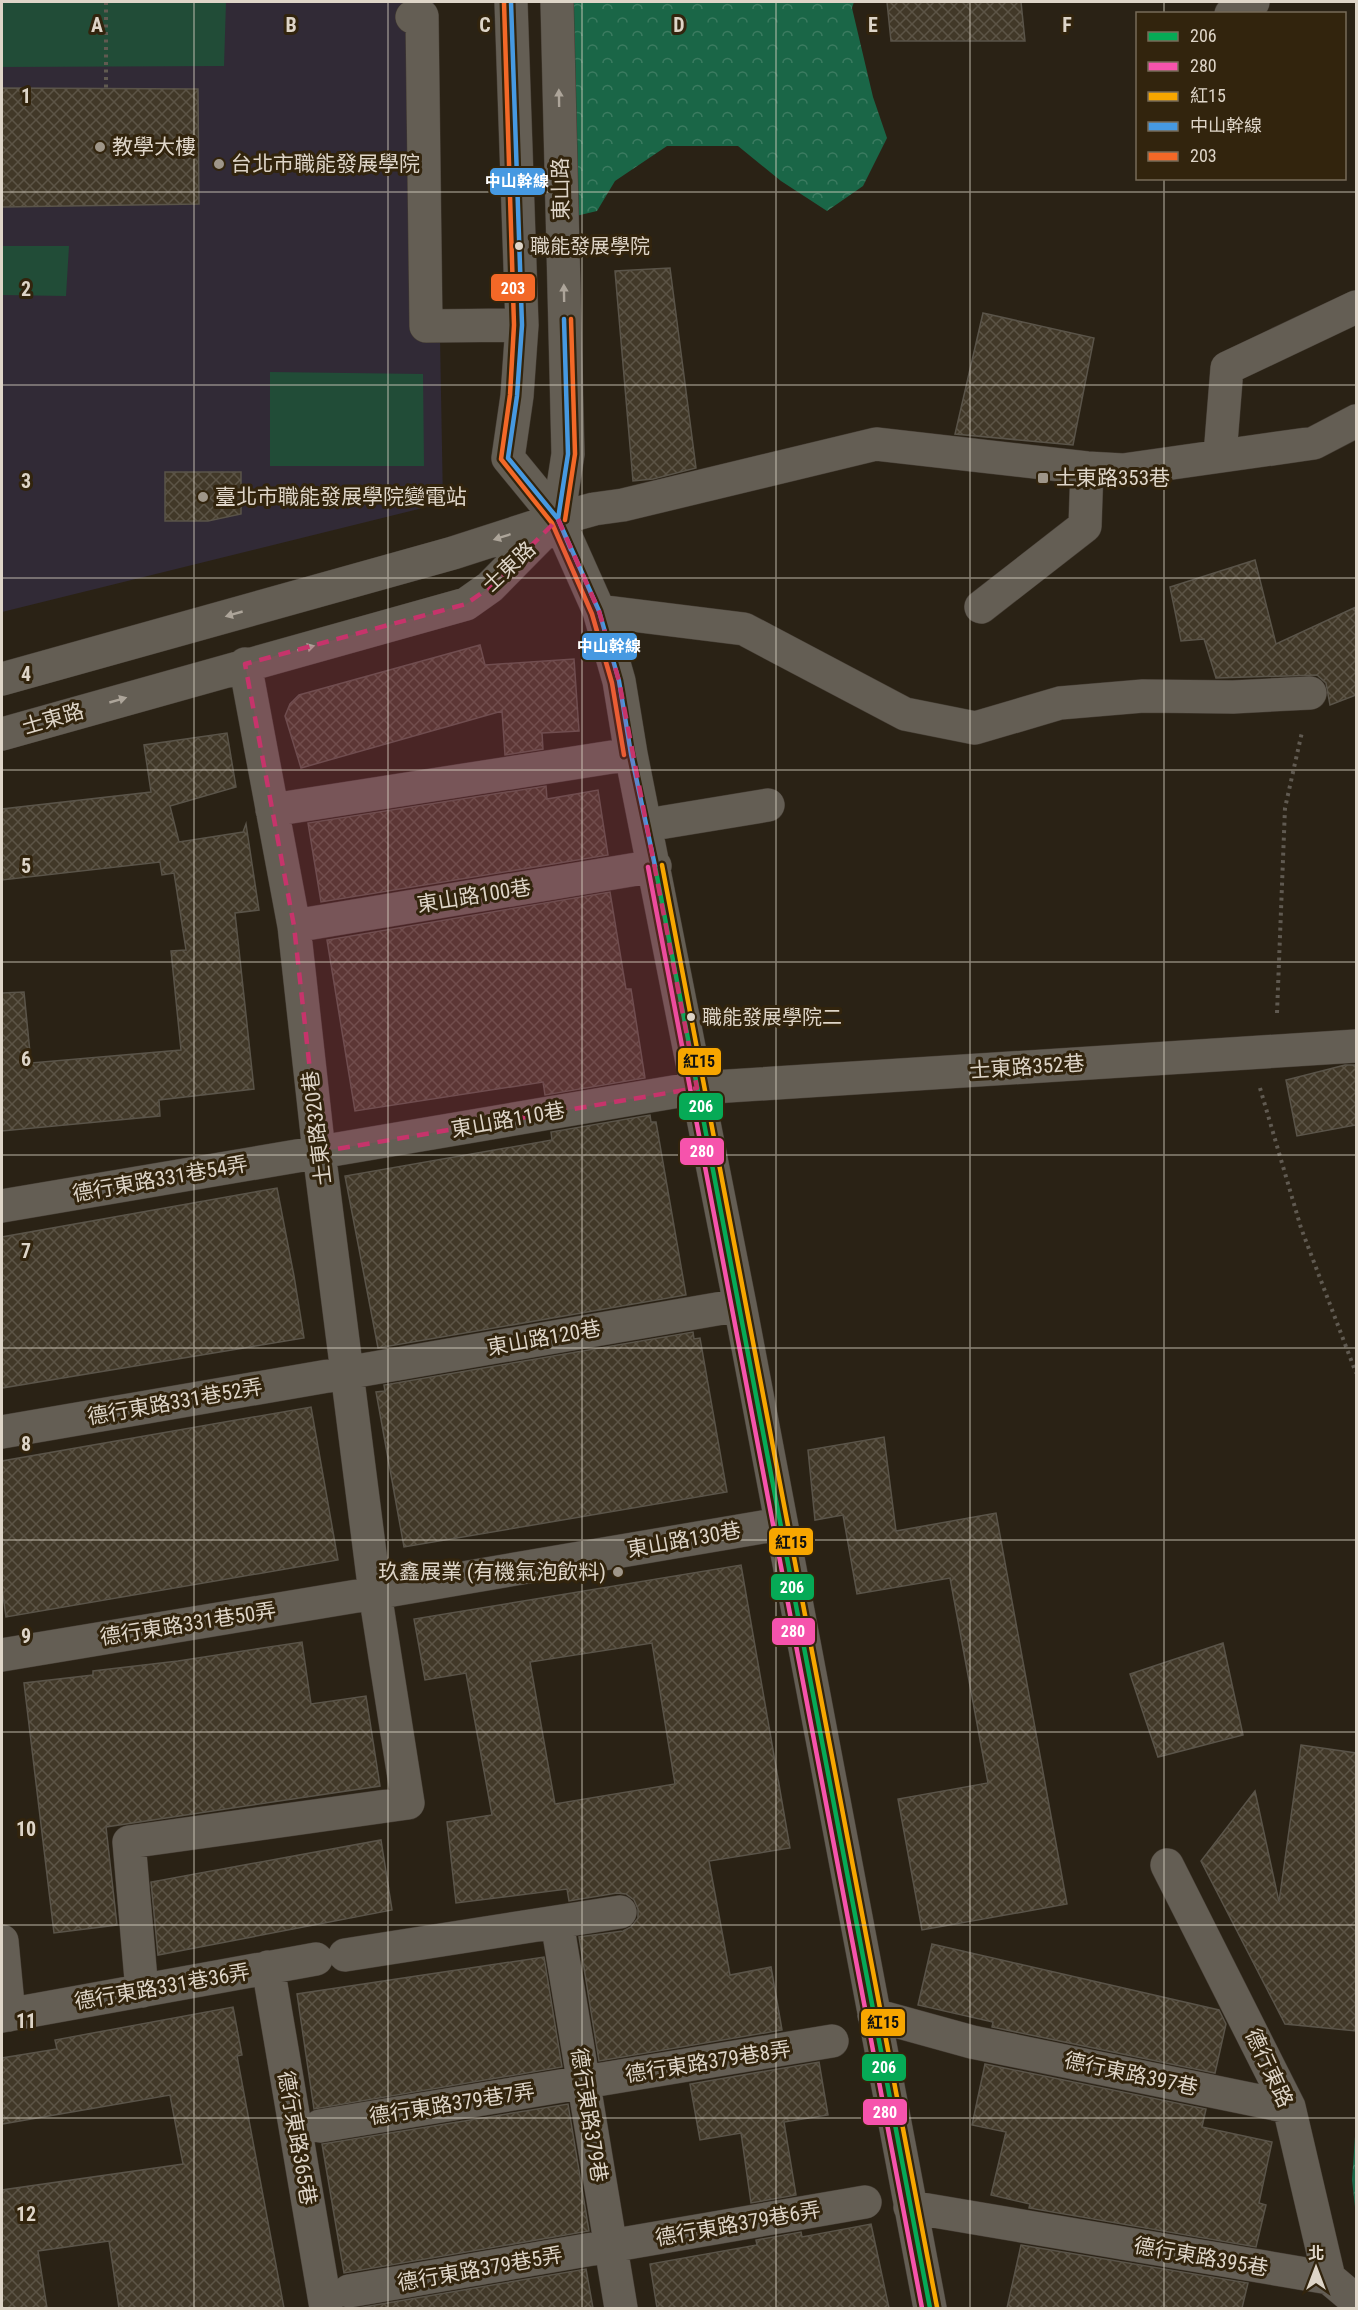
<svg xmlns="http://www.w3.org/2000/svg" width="1358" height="2310" viewBox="0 0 1358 2310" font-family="'Roboto Condensed','Noto Sans TC',sans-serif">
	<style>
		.education { fill: #312a36 }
		.forest { fill: url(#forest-crowns) }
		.garden { fill: #214c37 }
		.building { fill: url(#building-cross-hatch); stroke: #5a5449; stroke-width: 1.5; fill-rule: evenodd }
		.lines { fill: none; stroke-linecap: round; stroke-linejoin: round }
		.minor-casing { stroke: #443c33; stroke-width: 34 }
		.path { stroke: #605a51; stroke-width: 4; stroke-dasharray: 3 4.5; stroke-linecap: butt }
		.minor { stroke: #645e54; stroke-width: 33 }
		.bus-1-casing { stroke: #32240d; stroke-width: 9 }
		.bus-2-casing { stroke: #32240d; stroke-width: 9 }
		.bus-3-casing { stroke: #32240d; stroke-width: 9 }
		.bus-4-casing { stroke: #32240d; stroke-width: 9 }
		.bus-5-casing { stroke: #32240d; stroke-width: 9 }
		.bus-1 { stroke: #06aa56; stroke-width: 4.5 }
		.bus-2 { stroke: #f653ac; stroke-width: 4.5 }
		.bus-3 { stroke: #f7a600; stroke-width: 4.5 }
		.bus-4 { stroke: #4699e1; stroke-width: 4.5 }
		.bus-5 { stroke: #f36827; stroke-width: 4.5 }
		.oneway { fill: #ada59a }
		.marked { fill: #c6346b; fill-opacity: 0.2; stroke: #c6346b; stroke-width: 4.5; stroke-dasharray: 12 8; stroke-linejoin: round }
		.grid { fill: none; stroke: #ded5c8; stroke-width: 1.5; stroke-opacity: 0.55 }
		.poi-dot { fill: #9f9689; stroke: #32240d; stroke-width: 2 }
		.bus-dot { fill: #ded5c8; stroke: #32240d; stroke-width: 2 }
		.labels { text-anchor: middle; stroke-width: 6; stroke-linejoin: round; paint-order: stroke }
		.bus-label { font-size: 20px; fill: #ded5c8; stroke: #32240d; text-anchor: start }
		.poi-label { font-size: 21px; fill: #ded5c8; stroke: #32240d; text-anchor: start }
		.street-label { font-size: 21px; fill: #ded5c8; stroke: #32240d }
		.grid-label { font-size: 20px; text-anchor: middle; font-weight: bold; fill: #ded5c8; stroke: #32240d; stroke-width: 6; stroke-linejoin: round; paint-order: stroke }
		.line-badge { stroke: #32240d; stroke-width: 2 }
		.badge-label { font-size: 16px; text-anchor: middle; font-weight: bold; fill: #fff }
		.pale-badge-label { font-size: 16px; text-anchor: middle; font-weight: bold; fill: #111 }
	</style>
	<defs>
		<pattern id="forest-crowns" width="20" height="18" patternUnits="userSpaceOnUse" patternTransform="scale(1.5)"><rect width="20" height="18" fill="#1a6647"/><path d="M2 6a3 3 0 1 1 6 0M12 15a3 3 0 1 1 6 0" fill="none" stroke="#3b7b60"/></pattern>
		<pattern id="building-cross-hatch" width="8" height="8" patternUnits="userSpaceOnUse" patternTransform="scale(1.5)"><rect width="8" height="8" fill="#413828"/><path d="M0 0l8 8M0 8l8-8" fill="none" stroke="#5c5446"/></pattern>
	</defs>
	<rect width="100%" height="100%" fill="#2a2215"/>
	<path class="education" d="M2 2H434L443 503 2 612Z"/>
	<path class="forest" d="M572 2H854L852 8 873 97 887 138 863 186 827 211 781 181 738 146H667L615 181 597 211 576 216Z
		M1356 2122V2216L1352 2180Z"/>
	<path class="garden" d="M2 2H226L224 66 2 67Z
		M2 246H69L66 296 2 295Z
		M270 372 423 374 424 466H270Z"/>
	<path class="building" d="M887 2H1021L1025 41H891Z
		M2 88 198 89 199 204 2 207Z
		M670 268 696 468 653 479 633 481 615 271Z
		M983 313 1094 338 1073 445 955 434Z
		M165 472H241V514L208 521H165Z
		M1255 560 1276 644 1356 607V695L1330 705 1326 683 1317 675 1216 678 1204 639 1181 641 1170 587Z
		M480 645 485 665 574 659 579 731 542 733 543 749 505 755 502 711 301 768 285 716 290 704 299 695Z
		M227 733 236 787 170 806 179 842 243 832 246 824 259 910 235 913 254 1089 159 1100 160 1116 2 1131V993L24 992 31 1063 181 1050 171 951 186 950 174 873 162 875 160 862 2 880V809L151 792 144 745Z
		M546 786 547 799 598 790 608 855 321 902 308 823Z
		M610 892 626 989H631L645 1078 545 1095 543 1082 355 1111 327 940Z
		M1345 1065H1356V1125L1297 1136 1286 1080Z
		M650 1115 651 1122H656L686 1295 378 1348 345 1176 552 1140 551 1132Z
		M277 1188 294 1276 304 1338 2 1388V1237Z
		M693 1332 694 1339 700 1338 727 1492 404 1547 376 1392 385 1391 384 1385Z
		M311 1407 338 1560 6 1617 2 1588V1461Z
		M884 1437 896 1531 996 1513 1067 1904 922 1930 898 1799 988 1783 950 1578 857 1594 843 1515 815 1520 808 1450Z
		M741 1565 790 1848 709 1861 730 1975 771 1967 782 2030 599 2061 579 1937 623 1931 631 1927 638 1918V1909L634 1900 626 1894 617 1893 569 1901 567 1889 456 1903 447 1822 492 1815 466 1673 425 1680 414 1619ZM652 1643 675 1784 555 1804 530 1662Z
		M302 1642 311 1704 366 1696 380 1786 106 1827 117 1925 54 1933 24 1683 93 1675V1671L178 1661Z
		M1223 1643 1243 1735 1158 1757 1130 1674Z
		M1301 1745 1356 1753V2031L1285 2024 1201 1861 1255 1791 1279 1902Z
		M381 1840 392 1910 158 1955 151 1882Z
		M932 1944 1219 2010 1226 2024 1215 2073 992 2027 993 2022 918 2005Z
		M544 1957 562 2067 314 2109 297 1994Z
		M233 2007 242 2055 237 2056 284 2308H119L109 2241 38 2251 47 2308H2V2190L183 2164 170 2095 2 2124V2058L57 2049 55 2040Z
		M819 2062 828 2115 784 2122 796 2195 751 2203 741 2133 700 2140 690 2084Z
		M985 2064 1206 2109 1202 2127 1272 2142 1259 2203 1266 2205 1256 2247 1029 2208 1030 2204 991 2195 1006 2132 972 2125Z
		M568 2104 589 2231 344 2273 322 2144Z
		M871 2224 889 2308H657L650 2264 757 2245 756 2240 801 2232 802 2237Z
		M1021 2245 1248 2283 1242 2308H1007Z
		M586 2269 593 2308H358Z"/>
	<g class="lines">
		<defs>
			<path id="minor" d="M511 2 522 325 517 396 508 458 558 519 599 611 619 681 631 754 740 1305 930 2308
				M557 2 568 454 558 519
				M1231 14 1253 2
				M412 17 422 16 426 326 522 325
				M1220 455 1227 368 1356 307
				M981 607 1085 526 1087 468
				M599 611 744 629 905 714 975 728 1060 703 1143 696 1233 697 1310 693
				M2 679 453 553 558 519 594 509 623 505 876 444 1087 468 1123 470 1314 443 1356 421
				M2 734 466 604 490 587 554 522
				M272 810 631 754
				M647 825 768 805
				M294 926 655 866
				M2 1206 697 1088 1356 1046
				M2 1432 740 1305
				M2 1655 375 1593 780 1524
				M1167 1865 1289 2107 1329 2278 1354 2299 1355 2308
				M557 1922 621 2308
				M2 1941 9 2015
				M345 1955 620 1912
				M268 1967 326 2308
				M142 1991 129 1842 408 1803 375 1593 319 1152 294 926 245 664
				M874 2015 972 2042 1289 2107
				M2 2016 316 1959
				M320 2126 832 2041
				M910 2207 1329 2278
				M349 2291 865 2202"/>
		</defs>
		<use href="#minor" class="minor-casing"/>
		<path class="path" d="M106 2V88
			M1277 1013 1285 808 1302 732
			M1260 1088 1301 1228 1356 1373"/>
		<use href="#minor" class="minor"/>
		<defs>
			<path id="bus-1" d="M655 866 930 2308"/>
			<path id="bus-2" d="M648 867 922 2308"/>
			<path id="bus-3" d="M662 865 937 2307"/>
			<path id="bus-4" d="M511 2 522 325 517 396 508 458 558 519 599 611 619 681 631 754 655 866
				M564 319 568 454 558 519 571 550"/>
			<path id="bus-5" d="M504 2 514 325 510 395 501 459 552 523 592 614 612 683 624 755
				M565 520 575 454 571 319"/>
		</defs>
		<use href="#bus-1" class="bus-1-casing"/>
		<use href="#bus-2" class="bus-2-casing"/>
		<use href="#bus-3" class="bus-3-casing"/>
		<use href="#bus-4" class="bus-4-casing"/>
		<use href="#bus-5" class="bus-5-casing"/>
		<use href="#bus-1" class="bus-1"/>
		<use href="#bus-2" class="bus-2"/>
		<use href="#bus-3" class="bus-3"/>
		<use href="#bus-4" class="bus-4"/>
		<use href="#bus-5" class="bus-5"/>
	</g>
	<defs><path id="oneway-solid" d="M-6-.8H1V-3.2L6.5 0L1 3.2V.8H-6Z" transform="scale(1.5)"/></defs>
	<g class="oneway">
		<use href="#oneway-solid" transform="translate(559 98) rotate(-91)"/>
		<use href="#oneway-solid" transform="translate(564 293) rotate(-91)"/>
		<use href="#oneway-solid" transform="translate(502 537) rotate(162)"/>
		<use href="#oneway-solid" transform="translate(234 614) rotate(164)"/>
		<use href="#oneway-solid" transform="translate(306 648) rotate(-15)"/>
		<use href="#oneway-solid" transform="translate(118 700) rotate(-16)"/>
	</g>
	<path class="marked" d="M558 519 599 611 619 681 697 1088 319 1152 294 926 245 664 466 604 490 587Z"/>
	<path class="grid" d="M194 2V2308M388 2V2308M582 2V2308M776 2V2308M970 2V2308M1164 2V14M1164 178V2308M2 192H1356M2 385H1356M2 578H1356M2 770H1356M2 962H1356M2 1155H1356M2 1348H1356M2 1540H1356M2 1732H1356M2 1925H1356M2 2118H1356"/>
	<g class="poi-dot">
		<circle cx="100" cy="147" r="6"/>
		<circle cx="219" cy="164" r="6"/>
		<rect x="1037" y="472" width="12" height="12" rx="3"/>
		<circle cx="203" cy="497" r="6"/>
		<circle cx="618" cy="1572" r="6"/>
	</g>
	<g class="bus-dot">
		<circle cx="519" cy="246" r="5"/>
		<circle cx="691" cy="1017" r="5"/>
	</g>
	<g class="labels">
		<g class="bus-label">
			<text x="530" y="253">職能發展學院</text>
			<text x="702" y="1024">職能發展學院二</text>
		</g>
		<g class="poi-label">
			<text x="112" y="154">教學大樓</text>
			<text x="231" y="171">台北市職能發展學院</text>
			<text x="1055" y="485">士東路353巷</text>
			<text x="215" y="504">臺北市職能發展學院變電站</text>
			<text x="606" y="1579" text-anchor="end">玖鑫展業 (有機氣泡飲料)</text>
		</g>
		<g class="street-label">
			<text transform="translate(561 189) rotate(-91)" y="7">東山路</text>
			<text transform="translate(509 567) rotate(-43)" y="7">士東路</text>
			<text transform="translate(53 719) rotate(-16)" y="7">士東路</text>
			<text transform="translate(474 896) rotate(-9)" y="7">東山路100巷</text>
			<text transform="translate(1027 1067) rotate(-4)" y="7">士東路352巷</text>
			<text transform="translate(508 1120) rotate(-10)" y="7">東山路110巷</text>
			<text transform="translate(317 1128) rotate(-97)" y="7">士東路320巷</text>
			<text transform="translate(160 1179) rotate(-10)" y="7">德行東路331巷54弄</text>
			<text transform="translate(544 1338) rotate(-10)" y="7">東山路120巷</text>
			<text transform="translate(175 1402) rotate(-10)" y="7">德行東路331巷52弄</text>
			<text transform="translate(684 1540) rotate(-10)" y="7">東山路130巷</text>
			<text transform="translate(188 1624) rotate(-9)" y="7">德行東路331巷50弄</text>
			<text transform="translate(162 1987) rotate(-10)" y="7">德行東路331巷36弄</text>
			<text transform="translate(708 2062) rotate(-9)" y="7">德行東路379巷8弄</text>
			<text transform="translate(1269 2068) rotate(65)" y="7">德行東路</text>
			<text transform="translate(1131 2074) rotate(12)" y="7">德行東路397巷</text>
			<text transform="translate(452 2104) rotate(-9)" y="7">德行東路379巷7弄</text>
			<text transform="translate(589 2115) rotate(81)" y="7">德行東路379巷</text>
			<text transform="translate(297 2138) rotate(80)" y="7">德行東路365巷</text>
			<text transform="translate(738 2224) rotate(-10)" y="7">德行東路379巷6弄</text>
			<text transform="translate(1201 2257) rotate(10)" y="7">德行東路395巷</text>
			<text transform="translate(480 2269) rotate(-10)" y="7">德行東路379巷5弄</text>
		</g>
	</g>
	<g class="grid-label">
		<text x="97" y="32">A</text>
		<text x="291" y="32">B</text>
		<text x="485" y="32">C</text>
		<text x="679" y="32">D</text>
		<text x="873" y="32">E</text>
		<text x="1067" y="32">F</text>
		<text x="26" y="103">1</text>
		<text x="26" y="296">2</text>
		<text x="26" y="488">3</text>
		<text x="26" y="681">4</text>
		<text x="26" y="873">5</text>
		<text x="26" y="1066">6</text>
		<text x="26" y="1258">7</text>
		<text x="26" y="1451">8</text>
		<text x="26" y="1643">9</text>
		<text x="26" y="1836">10</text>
		<text x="26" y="2028">11</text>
		<text x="26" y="2221">12</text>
	</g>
	<g class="line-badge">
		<rect x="489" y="167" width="57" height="29" rx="6" fill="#4699e1"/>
		<rect x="490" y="273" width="46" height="29" rx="6" fill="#f36827"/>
		<rect x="581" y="632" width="57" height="29" rx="6" fill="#4699e1"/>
		<rect x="677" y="1047" width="45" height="29" rx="6" fill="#f7a600"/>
		<rect x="678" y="1092" width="46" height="29" rx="6" fill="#06aa56"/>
		<rect x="679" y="1137" width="46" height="29" rx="6" fill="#f653ac"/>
		<rect x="768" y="1527" width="46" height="29" rx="6" fill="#f7a600"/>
		<rect x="770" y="1573" width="45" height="28" rx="6" fill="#06aa56"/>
		<rect x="771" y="1617" width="45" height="29" rx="6" fill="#f653ac"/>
		<rect x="860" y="2008" width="46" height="29" rx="6" fill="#f7a600"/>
		<rect x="861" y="2053" width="46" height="29" rx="6" fill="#06aa56"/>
		<rect x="862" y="2098" width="46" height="28" rx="6" fill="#f653ac"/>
	</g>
	<g class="badge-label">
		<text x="517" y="187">中山幹線</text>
		<text x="513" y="294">203</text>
		<text x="609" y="652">中山幹線</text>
		<text x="701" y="1112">206</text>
		<text x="702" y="1157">280</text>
		<text x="792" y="1593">206</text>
		<text x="793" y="1637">280</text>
		<text x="884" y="2073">206</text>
		<text x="885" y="2118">280</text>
	</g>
	<g class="pale-badge-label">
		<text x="699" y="1067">紅15</text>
		<text x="791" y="1548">紅15</text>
		<text x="883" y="2028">紅15</text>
	</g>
	<rect width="1358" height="2310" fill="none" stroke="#ded5c8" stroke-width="6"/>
	<rect x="1136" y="12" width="210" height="168" fill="#32240d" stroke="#776b58" stroke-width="1.5"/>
	<rect x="1148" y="32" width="30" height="9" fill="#06aa56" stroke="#776b58" stroke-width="1.5"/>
	<text x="1190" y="42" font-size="18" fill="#ded5c8">206</text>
	<rect x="1148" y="62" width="30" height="9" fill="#f653ac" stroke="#776b58" stroke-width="1.5"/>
	<text x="1190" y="72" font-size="18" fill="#ded5c8">280</text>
	<rect x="1148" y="92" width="30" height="9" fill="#f7a600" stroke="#776b58" stroke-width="1.5"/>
	<text x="1190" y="102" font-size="18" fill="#ded5c8">紅15</text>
	<rect x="1148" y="122" width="30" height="9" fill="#4699e1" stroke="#776b58" stroke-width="1.5"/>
	<text x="1190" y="132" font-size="18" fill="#ded5c8">中山幹線</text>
	<rect x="1148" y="152" width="30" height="9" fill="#f36827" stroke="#776b58" stroke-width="1.5"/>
	<text x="1190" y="162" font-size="18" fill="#ded5c8">203</text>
	<g transform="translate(1316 2268)" stroke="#32240d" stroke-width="4.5" paint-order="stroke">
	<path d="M0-4.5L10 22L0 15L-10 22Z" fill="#ded5c8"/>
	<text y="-9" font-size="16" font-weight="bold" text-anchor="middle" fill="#ded5c8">北</text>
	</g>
</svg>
